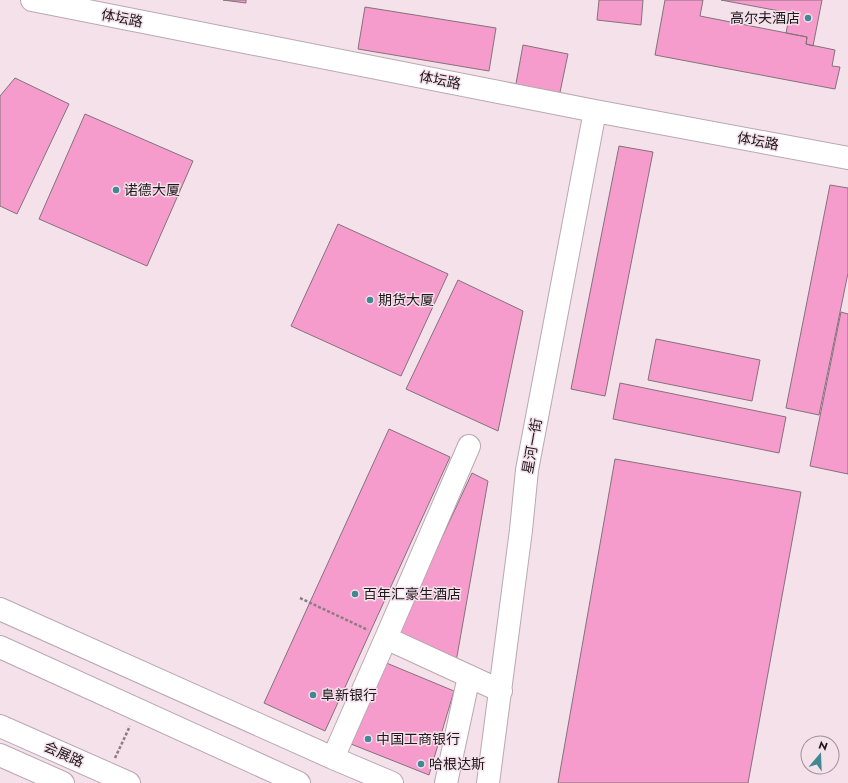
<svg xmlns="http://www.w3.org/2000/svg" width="848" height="783" viewBox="0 0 848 783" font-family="Jost,'Noto Sans SC',sans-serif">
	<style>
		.building { fill: #f69ccc; stroke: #83727b }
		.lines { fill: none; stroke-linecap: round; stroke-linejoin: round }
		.minor-casing { stroke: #baa8b1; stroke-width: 24 }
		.major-casing { stroke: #baa8b1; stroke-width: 24 }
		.path { stroke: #897c82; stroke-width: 2.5; stroke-dasharray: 3 2; stroke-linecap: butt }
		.minor { stroke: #fff; stroke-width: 22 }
		.major { stroke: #fff; stroke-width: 22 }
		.poi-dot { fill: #418892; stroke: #f4e1ea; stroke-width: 1.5 }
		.labels { text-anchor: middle; stroke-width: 3; stroke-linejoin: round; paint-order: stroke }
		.street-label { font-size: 14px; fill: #1e181b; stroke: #f4e1ea }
		.poi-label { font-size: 14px; fill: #1e181b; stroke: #f4e1ea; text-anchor: start }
	</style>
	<rect width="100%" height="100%" fill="#f4e1ea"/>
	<path class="building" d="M223 0H246V3Z
		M599 0H643L641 25 597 20Z
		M665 0H703L700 16 807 37 806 44 835 50 832 66 840 67 835 89 655 55Z
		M721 0H822L813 46 806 44 807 37 786 33 790 13Z
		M365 7 496 28 489 71 358 49Z
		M523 45 568 54 559 97 515 89Z
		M15 78 69 104 17 214 0 206V96Z
		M85 114 193 161 147 266 39 219Z
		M619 146 653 152 605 396 571 389Z
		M830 185 848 188V273L819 415 786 408Z
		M338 224 448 274 401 376 291 326Z
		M458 280 523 311 498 431 406 389Z
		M841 312 848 314V474L810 466Z
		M656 339 760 360 752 401 648 380Z
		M620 383 786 417 779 453 613 419Z
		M389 429 450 457 325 731 264 703Z
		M615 459 801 492 748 783H558Z
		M472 473 488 481 456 662 398 632Z
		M384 662 454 691 429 775 351 744Z"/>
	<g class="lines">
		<defs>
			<path id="minor" d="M32 0 595 111 848 158
				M0 609 333 758
				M386 638 501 691
				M0 647 299 783
				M392 783 333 758 386 638 469 446
				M446 783 469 676
				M488 783 521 530 527 470 595 111"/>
			<path id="major" d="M0 726 129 783
				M0 755 63 783"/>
		</defs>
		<use href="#minor" class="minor-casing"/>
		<use href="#major" class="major-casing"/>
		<path class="path" d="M300 598 368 630
			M115 758 130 726"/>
		<use href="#minor" class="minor"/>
		<use href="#major" class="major"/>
	</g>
	<g class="poi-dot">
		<circle cx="808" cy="18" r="4"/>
		<circle cx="116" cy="190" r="4"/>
		<circle cx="370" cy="300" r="4"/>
		<circle cx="355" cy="594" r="4"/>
		<circle cx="313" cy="695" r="4"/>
		<circle cx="368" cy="739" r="4"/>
		<circle cx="421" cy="764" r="4"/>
	</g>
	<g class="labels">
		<g class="street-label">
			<text transform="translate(122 18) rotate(11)" y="5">体坛路</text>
			<text transform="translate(440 80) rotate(11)" y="5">体坛路</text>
			<text transform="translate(758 141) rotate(10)" y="5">体坛路</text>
			<text transform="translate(532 446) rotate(-80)" y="5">星河一街</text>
			<text transform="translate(64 754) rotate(24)" y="5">会展路</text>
		</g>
		<g class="poi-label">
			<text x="800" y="23" text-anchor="end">高尔夫酒店</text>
			<text x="124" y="195">诺德大厦</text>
			<text x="378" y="305">期货大厦</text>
			<text x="363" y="599">百年汇豪生酒店</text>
			<text x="321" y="700">阜新银行</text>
			<text x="376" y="744">中国工商银行</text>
			<text x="429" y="769">哈根达斯</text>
		</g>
	</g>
	<g transform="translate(820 755) rotate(19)"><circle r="19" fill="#f4e1ea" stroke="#9e9197"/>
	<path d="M0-3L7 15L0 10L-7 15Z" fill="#418892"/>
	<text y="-6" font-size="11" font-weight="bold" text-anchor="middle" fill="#1e181b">N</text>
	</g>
</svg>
